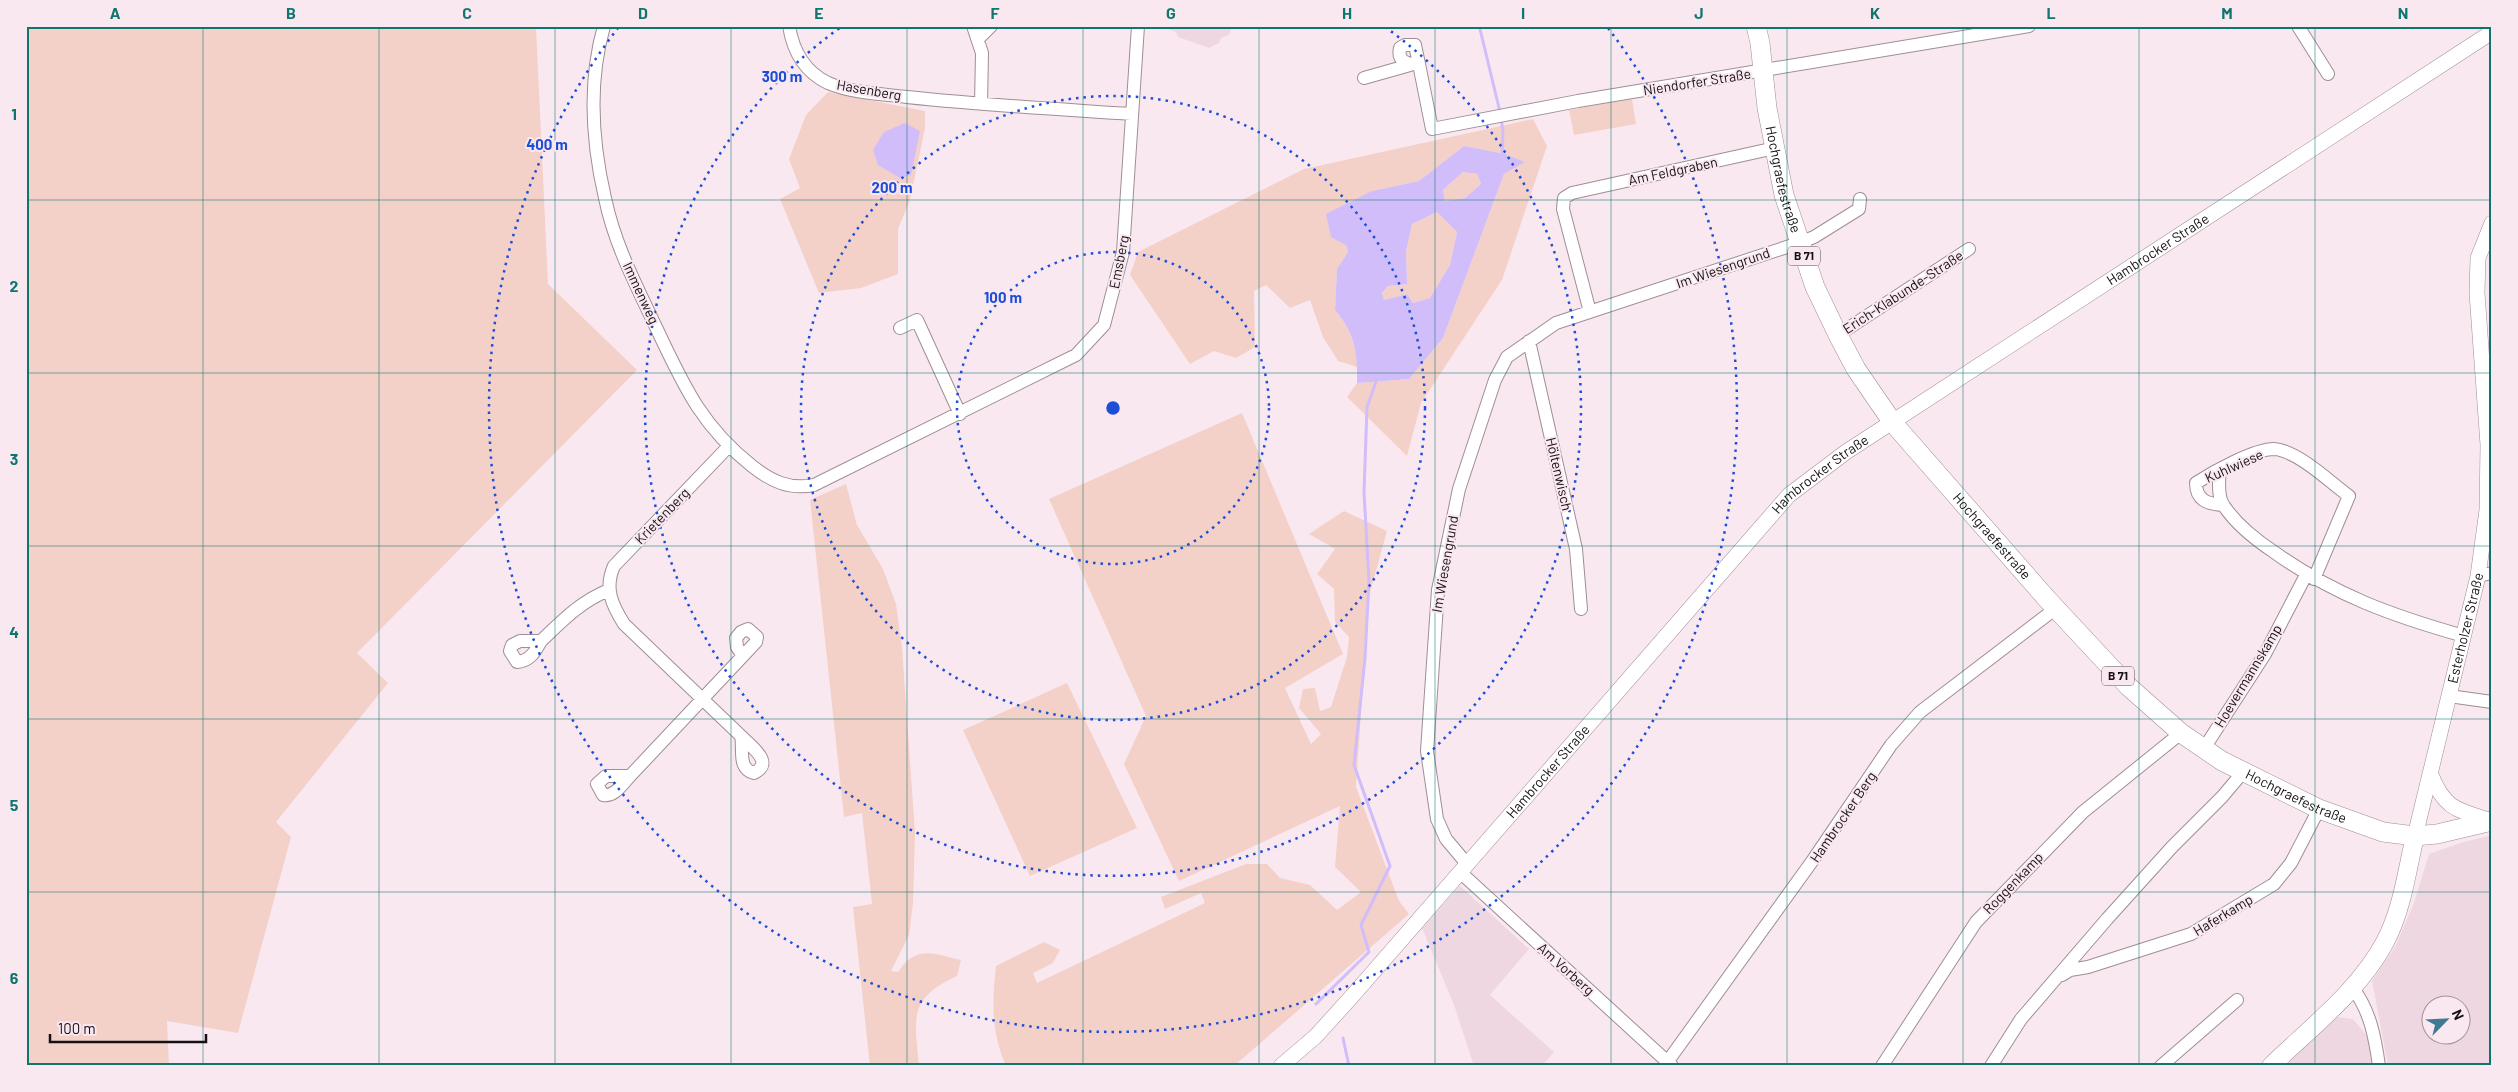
<svg xmlns="http://www.w3.org/2000/svg" width="2518" height="1092" viewBox="0 0 2518 1092" font-family="Barlow,sans-serif">
	<style>
		.built { fill: #efd7e2; fill-rule: evenodd }
		.green { fill: #f4d1c8 }
		.water { fill: #d0bdfa; fill-rule: evenodd }
		.lines { fill: none; stroke-linecap: round; stroke-linejoin: round }
		.stream { stroke: #d0bdfa; stroke-width: 3 }
		.minor-casing { stroke: #9e8e96; stroke-width: 14 }
		.tertiary-casing { stroke: #9e8e96; stroke-width: 16 }
		.secondary-casing { stroke: #9e8e96; stroke-width: 19 }
		.primary-casing { stroke: #9e8e96; stroke-width: 20 }
		.minor { stroke: #fff; stroke-width: 12 }
		.tertiary { stroke: #fff; stroke-width: 15 }
		.secondary { stroke: #fff; stroke-width: 18 }
		.primary { stroke: #fff; stroke-width: 19 }
		.grid { fill: none; stroke: #0f766e; stroke-width: 1; stroke-opacity: 0.55 }
		.ring { fill: none; stroke: #1d4ed8; stroke-width: 2.5; stroke-dasharray: 2.5 5 }
		.labels { text-anchor: middle; stroke-width: 4; stroke-linejoin: round; paint-order: stroke }
		.shield { fill: #fae8f1; stroke: #5a5156; stroke-width: 1 }
		.shield-label { font-size: 12px; font-weight: bold; fill: #161013 }
		.street-label { font-size: 14px; fill: #161013; stroke: #fae8f1 }
		.centre { fill: #1d4ed8; stroke: #fae8f1; stroke-width: 2.5 }
		.ring-label { font-size: 15px; text-anchor: middle; font-weight: bold; fill: #1d4ed8; stroke: #fae8f1; stroke-width: 4; stroke-linejoin: round; paint-order: stroke }
		.neatline { fill: none; stroke: #0f766e; stroke-width: 2 }
		.grid-label { font-size: 16px; text-anchor: middle; font-weight: bold; fill: #0f766e }
	</style>
	<rect width="100%" height="100%" fill="#fae8f1"/>
	<path class="built" d="M1159 26H1232L1229 35 1221 38 1219 43 1209 48 1178 37 1176 32Z
		M2492 835V1066H2388L2372 981 2395 947 2414 903 2429 854 2460 843ZM2430 1004H2460V1034H2430Z
		M1460 886 1529 949 1490 995 1554 1052 1542 1066H1474L1454 1005 1422 928Z
		M2335 1017 2353 1019 2368 1037 2373 1066H2286Z"/>
	<path class="green" d="M26 26H536L548 284 637 370 357 653 388 683 276 822 291 837 238 1033 167 1021 169 1066H26Z
		M828 92 925 111V128L910 200 898 229V274L861 288 819 293 780 199 800 188 789 159 806 115Z
		M1632 99 1636 124 1574 135 1569 110Z
		M1533 119 1547 146 1502 280 1421 403 1407 456 1347 397 1357 383 1409 379 1443 338 1504 174 1524 162 1464 146 1419 181 1372 191 1346 245 1348 252 1337 269 1335 310C1348 326 1358 346 1357 367L1338 361 1323 337 1310 300 1290 308 1266 285 1254 291 1255 347 1236 358 1214 351 1190 364 1130 275 1138 252 1304 169Z
		M1463 172 1477 174 1481 184 1465 198 1445 201 1443 190Z
		M1437 212 1457 232 1450 265 1430 298 1413 303 1407 294 1384 300 1382 293 1388 286 1407 284 1406 252 1412 224Z
		M1242 413 1343 654 1285 688 1311 744 1321 734 1299 708 1303 689 1315 688 1320 711 1331 707 1347 657 1349 637 1335 622 1334 589 1317 574 1335 549 1309 534 1344 511 1387 531 1369 596 1356 787 1399 901 1409 914 1234 1066H1006C991 1032 992 1001 996 966L1044 942 1060 950 1053 963 1033 973 1037 983 1205 903 1201 893 1165 909 1161 897 1246 864H1267L1280 878 1310 885 1337 910 1361 892 1335 867 1340 806 1179 881 1124 764 1146 716 1049 499Z
		M846 484 857 525 883 569 896 604 902 647 915 833 913 903 909 935 891 971 898 972C916 944 934 954 961 960L957 976C907 999 915 1018 919 1066H870L853 907 872 904 862 813 844 817 810 500Z
		M1067 683 1137 828 1030 876 963 730Z"/>
	<path class="water" d="M905 123 920 131 911 175 900 178 878 165 873 150 884 132Z
		M1464 146 1504 154 1525 162 1504 174 1443 338 1409 379 1357 383C1358 353 1355 334 1335 310L1337 269 1348 252 1346 245 1331 237 1326 214 1372 191 1419 181ZM1463 172 1477 174 1481 184 1465 198 1445 201 1443 190ZM1437 212 1457 232 1450 265 1430 298 1413 303 1407 294 1384 300 1382 293 1388 286 1407 284 1406 252 1412 224Z"/>
	<g class="lines">
		<path class="stream" d="M1477 26 1480 29 1500 112
			M1501 118 1503 132 1502 157
			M1316 1004 1369 952 1361 925 1390 866 1354 765 1365 658 1369 581 1364 492 1367 407 1377 379
			M1343 1038 1349 1066"/>
		<defs>
			<path id="minor" d="M604 26C588 82 592 142 605 198 614 242 634 281 653 321 682 381 698 423 752 466 771 481 789 490 814 485L1076 355 1104 325 1123 252 1138 26
				M789 26C793 51 805 72 828 83 852 93 881 94 907 97 981 105 1056 109 1131 114
				M973 26 982 53 981 104
				M2298 26 2328 74
				M979 38 991 26
				M1419 64 1415 45H1405L1400 48C1397 61 1407 65 1419 64L1432 129 1578 101 2029 26
				M1364 78 1410 65
				M1590 312 1563 209 1564 198 1572 193 1775 148
				M900 328 917 320 960 414
				M1838 335 1969 249
				M1529 341 1576 549 1581 609
				M728 447 614 566C604 588 612 605 624 624L741 736C744 749 737 769 754 773 775 762 751 747 741 736
				M2220 469C2219 479 2217 497 2224 506 2236 524 2256 540 2274 552 2334 595 2393 616 2464 636
				M2223 505C2207 504 2196 500 2196 483 2213 472 2254 449 2274 449 2297 450 2331 483 2349 496L2314 579
				M2478 576 2492 573
				M541 641C535 652 530 661 517 662L510 651 512 645 520 641H541C562 621 581 601 609 590
				M2449 696 2492 702
				M2203 750 2265 654 2306 575
				M630 776C622 784 615 797 603 795L597 784 606 776H630L756 642 757 637 748 629 741 632 736 638 737 647 743 656
				M1467 864 1446 839 1437 819 1427 751 1438 590 1459 489 1495 380 1507 357 1556 323 1799 243 1814 237 1859 209 1860 199
				M1460 872 1672 1066
				M2062 975 2070 970 2088 967 2191 934 2274 884 2291 863 2319 809
				M2352 987C2370 1010 2375 1037 2379 1066
				M1668 1061 1813 860 1891 745 1920 712 2055 609
				M1882 1066 1976 922 2083 812 2181 733
				M1991 1066 2021 1019 2107 919 2172 847 2222 797 2243 772
				M2161 1066 2237 1000"/>
			<g id="tertiary">
				<path d="M2431 775C2445 810 2458 810 2492 821"/>
				<path id="s1" d="M2415 836 2478 576 2487 510 2488 445 2477 293 2478 258 2492 223"/>
				<path id="s2" d="M1281 1066 1316 1036 1354 994 1789 495 1846 452 2492 32"/>
			</g>
			<path id="secondary" d="M2271 1066C2310 1028 2359 991 2385 942 2402 910 2407 871 2415 836"/>
			<g id="primary">
				<path id="s3" d="M1756 26 1760 43 1767 108 1784 195 1815 287 1838 335 1856 369 1893 423 2047 599 2129 687 2181 733 2222 761 2319 809 2383 832 2415 836 2437 834 2492 821"/>
			</g>
		</defs>
		<use href="#minor" class="minor-casing"/>
		<use href="#tertiary" class="tertiary-casing"/>
		<use href="#secondary" class="secondary-casing"/>
		<use href="#primary" class="primary-casing"/>
		<use href="#minor" class="minor"/>
		<use href="#tertiary" class="tertiary"/>
		<use href="#secondary" class="secondary"/>
		<use href="#primary" class="primary"/>
	</g>
	<path class="grid" d="M203 26V1066M379 26V1066M555 26V1066M731 26V1066M907 26V1066M1083 26V1066M1259 26V1066M1435 26V1066M1611 26V1066M1787 26V1066M1963 26V1066M2139 26V1066M2315 26V1066M26 200H2492M26 373H2492M26 546H2492M26 719H2492M26 892H2492"/>
	<g class="ring">
		<circle cx="1113" cy="408" r="156"/>
		<circle cx="1113" cy="408" r="312"/>
		<path d="M1385 27A468 468 0 1 1 841 27"/>
		<path d="M1608 28A624 624 0 1 1 618 28"/>
	</g>
	<g class="labels">
		<g class="shield">
			<rect x="1788" y="246.5" width="32" height="19" rx="4"/>
			<rect x="2102" y="666.5" width="32" height="19" rx="4"/>
		</g>
		<g class="shield-label">
			<text x="1804" y="260">B 71</text>
			<text x="2118" y="680">B 71</text>
		</g>
		<g class="street-label">
			<text transform="translate(1697 82) rotate(-9)" y="5">Niendorfer Straße</text>
			<text transform="translate(869 90) rotate(10)" y="5">Hasenberg</text>
			<text transform="translate(1673 171) rotate(-12)" y="5">Am Feldgraben</text>
			<text dy="5" stroke="none"><textPath href="#s3" startOffset="156">Hochgraefestraße</textPath></text>
			<text dy="5" stroke="none"><textPath href="#s2" startOffset="1208">Hambrocker Straße</textPath></text>
			<text transform="translate(1119 262) rotate(-79)" y="5">Emsberg</text>
			<text transform="translate(1723 268) rotate(-19)" y="5">Im Wiesengrund</text>
			<text transform="translate(1903 292) rotate(-33)" y="5">Erich-Klabunde-Straße</text>
			<text transform="translate(641 293) rotate(65)" y="5">Immenweg</text>
			<text transform="translate(2234 466) rotate(-24)" y="5">Kuhlwiese</text>
			<text transform="translate(1559 474) rotate(77)" y="5">Höltenwisch</text>
			<text dy="5" stroke="none"><textPath href="#s2" startOffset="802">Hambrocker Straße</textPath></text>
			<text transform="translate(662 516) rotate(-46)" y="5">Krietenberg</text>
			<text dy="5" stroke="none"><textPath href="#s3" startOffset="576">Hochgraefestraße</textPath></text>
			<text transform="translate(1445 564) rotate(-80)" y="5">Im Wiesengrund</text>
			<text dy="5" stroke="none"><textPath href="#s1" startOffset="214">Esterholzer Straße</textPath></text>
			<text transform="translate(2248 676) rotate(-59)" y="5">Hoevermannskamp</text>
			<text dy="5" stroke="none"><textPath href="#s2" startOffset="398">Hambrocker Straße</textPath></text>
			<text dy="5" stroke="none"><textPath href="#s3" startOffset="981">Hochgraefestraße</textPath></text>
			<text transform="translate(1843 817) rotate(-56)" y="5">Hambrocker Berg</text>
			<text transform="translate(2013 883) rotate(-46)" y="5">Roggenkamp</text>
			<text transform="translate(2223 915) rotate(-31)" y="5">Haferkamp</text>
			<text transform="translate(1566 969) rotate(42)" y="5">Am Vorberg</text>
		</g>
	</g>
	<circle cx="1113" cy="408" r="8" class="centre"/>
	<g class="ring-label">
		<text x="782" y="82">300 m</text>
		<text x="547" y="150">400 m</text>
		<text x="892" y="193">200 m</text>
		<text x="1003" y="303">100 m</text>
	</g>
	<rect width="2518" height="1092" fill="none" stroke="#fae8f1" stroke-width="55"/>
	<g transform="translate(2446 1020) rotate(66)"><circle r="24" fill="#fae8f1" stroke="#9f9298"/>
	<path d="M0-4L9 19L0 12L-9 19Z" fill="#3f7a92"/>
	<text y="-8" font-size="14" font-weight="bold" text-anchor="middle" fill="#161013">N</text>
	</g>
	<path d="M50 1034v8h156v-8" fill="none" stroke="#161013" stroke-width="2.5"/>
	<text x="58" y="1034" font-size="15" fill="#161013" stroke="#fae8f1" stroke-width="4" paint-order="stroke">100 m</text>
	<rect x="28" y="28" width="2462" height="1036" class="neatline"/>
	<g class="grid-label">
		<text x="115" y="19">A</text>
		<text x="291" y="19">B</text>
		<text x="467" y="19">C</text>
		<text x="643" y="19">D</text>
		<text x="819" y="19">E</text>
		<text x="995" y="19">F</text>
		<text x="1171" y="19">G</text>
		<text x="1347" y="19">H</text>
		<text x="1523" y="19">I</text>
		<text x="1699" y="19">J</text>
		<text x="1875" y="19">K</text>
		<text x="2051" y="19">L</text>
		<text x="2227" y="19">M</text>
		<text x="2403" y="19">N</text>
		<text x="14" y="120">1</text>
		<text x="14" y="292">2</text>
		<text x="14" y="465">3</text>
		<text x="14" y="638">4</text>
		<text x="14" y="811">5</text>
		<text x="14" y="984">6</text>
	</g>
</svg>
